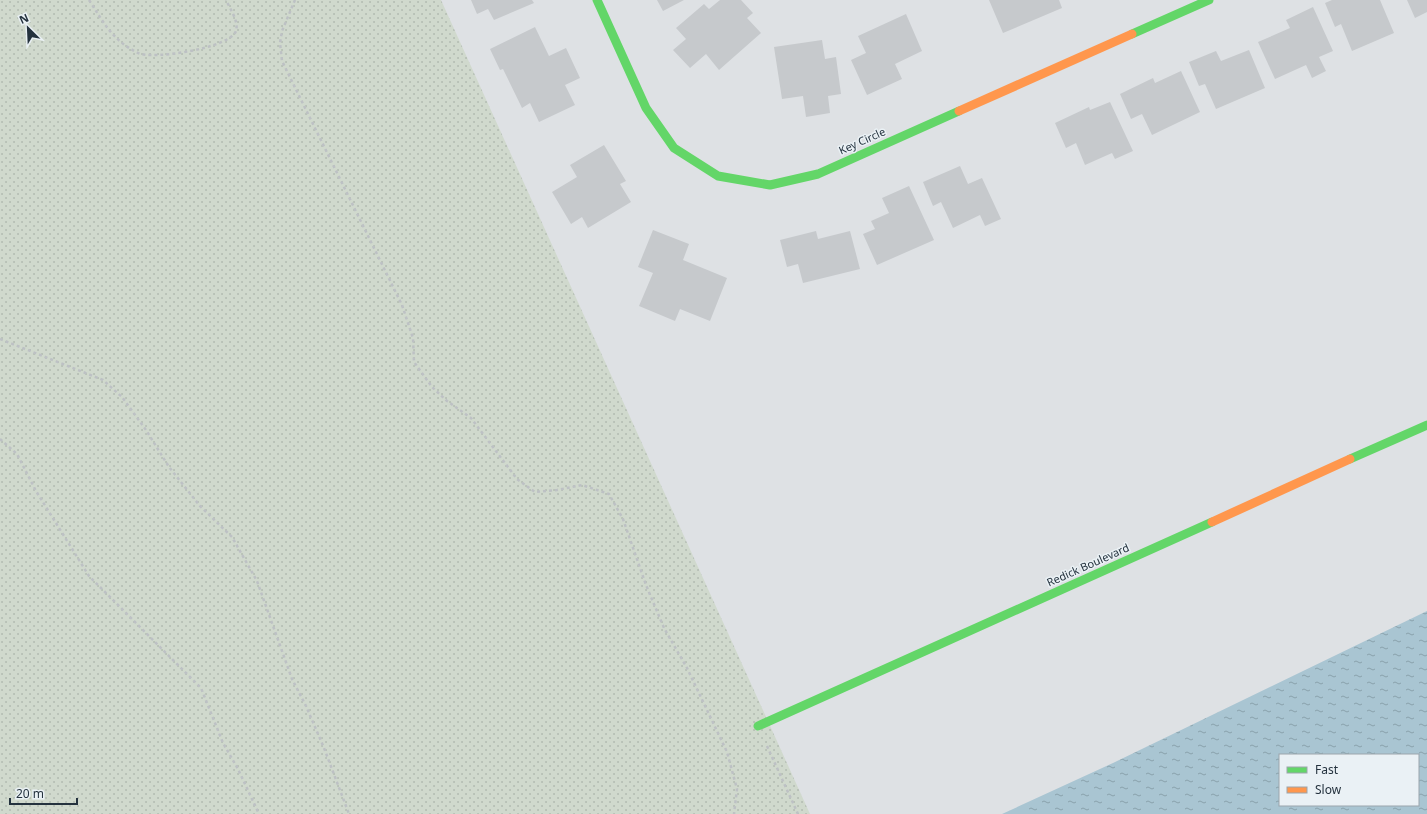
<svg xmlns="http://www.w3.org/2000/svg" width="1427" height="814" viewBox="0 0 1427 814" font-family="'Noto Sans',sans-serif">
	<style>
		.grass { fill: url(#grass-dots) }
		.water { fill: url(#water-ripples); fill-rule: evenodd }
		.building { fill: #c6c9cc }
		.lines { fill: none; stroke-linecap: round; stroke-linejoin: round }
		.path { stroke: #bdc1c4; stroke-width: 2.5; stroke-dasharray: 3 3; stroke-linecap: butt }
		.fast { stroke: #63d668; stroke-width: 9 }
		.slow { stroke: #ff974d; stroke-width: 9 }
		.labels { text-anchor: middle; stroke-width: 3; stroke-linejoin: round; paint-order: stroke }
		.street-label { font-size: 11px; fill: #24323e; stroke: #eaf1f5 }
	</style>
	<defs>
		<pattern id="grass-dots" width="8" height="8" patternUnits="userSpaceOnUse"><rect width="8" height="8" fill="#d0d9cd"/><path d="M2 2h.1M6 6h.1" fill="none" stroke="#b2bbb1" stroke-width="1.8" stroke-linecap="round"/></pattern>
		<pattern id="water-ripples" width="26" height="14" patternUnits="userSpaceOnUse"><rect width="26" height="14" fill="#a9c5d2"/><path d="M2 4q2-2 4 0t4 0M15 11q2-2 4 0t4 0" fill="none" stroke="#89a1ac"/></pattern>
	</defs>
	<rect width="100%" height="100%" fill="#dee1e4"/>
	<path class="grass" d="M0 0H441L810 814H0Z"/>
	<path class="water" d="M1427 611V814H1002L1113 763ZM1280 755H1418V805H1280Z"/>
	<path class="building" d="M471 0H532L534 3 494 20 488 9 477 14Z
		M657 0H684L663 11Z
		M720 0H741L753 13 747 18 761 33 719 70 706 54 690 68 673 50 686 39 676 28 704 4 709 9Z
		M989 0H1059L1062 8 1003 33Z
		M1332 0H1380L1394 33 1352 51 1341 24 1335 27 1325 3Z
		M1407 0H1427V12L1415 18Z
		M1313 7 1333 51 1319 57 1326 71 1312 78 1306 65 1275 79 1258 42 1290 28 1286 20Z
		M906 14 922 51 895 64 902 79 867 95 851 60 866 53 858 36Z
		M535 27 549 56 566 48 580 78 565 85 575 105 539 122 530 103 522 108 503 69 500 70 490 49Z
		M822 40 825 59 836 57 841 94 828 96 830 113 806 117 803 96 782 99 774 47Z
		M1249 50 1265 88 1216 109 1205 84 1199 86 1189 62 1216 51 1221 61Z
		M1181 71 1200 112 1152 135 1142 114 1131 119 1120 94 1153 78 1155 83Z
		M1110 102 1133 151 1115 159 1112 153 1085 165 1076 143 1066 148 1055 123 1089 107 1090 110Z
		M604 145 626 181 620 184 631 202 588 228 582 217 571 224 552 192 577 177 570 165Z
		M960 166 968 184 982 178 1001 219 985 226 980 215 953 228 941 202 933 206 923 182Z
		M909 186 934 240 877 265 863 234 875 229 871 221 889 213 882 198Z
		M653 230 689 244 683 260 727 278 710 321 680 309 675 321 639 306 653 273 638 267Z
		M816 231 818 239 850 231 860 269 803 283 798 264 787 267 780 240Z"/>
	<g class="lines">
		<path class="path" d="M89 0C104 23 112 40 138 53 153 60 230 48 236 31 239 21 230 9 226 0
			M295 0 282 31 280 43 282 61 402 305 413 338 414 362 432 387 447 401 471 418 517 479 535 492 557 490 582 485 609 494 623 519 646 585 664 628 687 668 727 752 737 789 734 814
			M0 339 103 380 122 397 146 430 169 467 200 506 232 537 257 581 292 679 306 706 324 748 349 814
			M0 439 17 454 36 491 89 576 201 688 223 743 238 769 259 814
			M767 746 798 814"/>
		<path class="fast" d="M597 0 646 108 674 148 718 176 770 185 818 174 959 111
			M1132 34 1209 0
			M1350 459 1427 425
			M758 726 1212 522"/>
		<path class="slow" d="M959 111 1132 34
			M1212 522 1350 459"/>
	</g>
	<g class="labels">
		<g class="street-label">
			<text transform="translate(862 141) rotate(-24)" y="4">Key Circle</text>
			<text transform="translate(1088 565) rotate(-24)" y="4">Redick Boulevard</text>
		</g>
	</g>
	<rect x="1279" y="754" width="140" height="52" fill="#eaf1f5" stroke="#9ba5ac"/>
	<rect x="1287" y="767" width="20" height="6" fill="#63d668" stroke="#9ba5ac"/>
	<text x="1315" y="774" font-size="12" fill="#24323e">Fast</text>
	<rect x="1287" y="787" width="20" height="6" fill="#ff974d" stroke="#9ba5ac"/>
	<text x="1315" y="794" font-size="12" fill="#24323e">Slow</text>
	<g transform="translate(28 28) rotate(336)" stroke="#eaf1f5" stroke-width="3" paint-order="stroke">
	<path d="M0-3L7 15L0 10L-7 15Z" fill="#24323e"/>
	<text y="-6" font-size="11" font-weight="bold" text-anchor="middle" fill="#24323e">N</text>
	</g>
	<path d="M10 798v6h67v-6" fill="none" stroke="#24323e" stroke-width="2"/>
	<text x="16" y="798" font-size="12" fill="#24323e" stroke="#eaf1f5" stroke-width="3" paint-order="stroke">20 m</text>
</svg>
